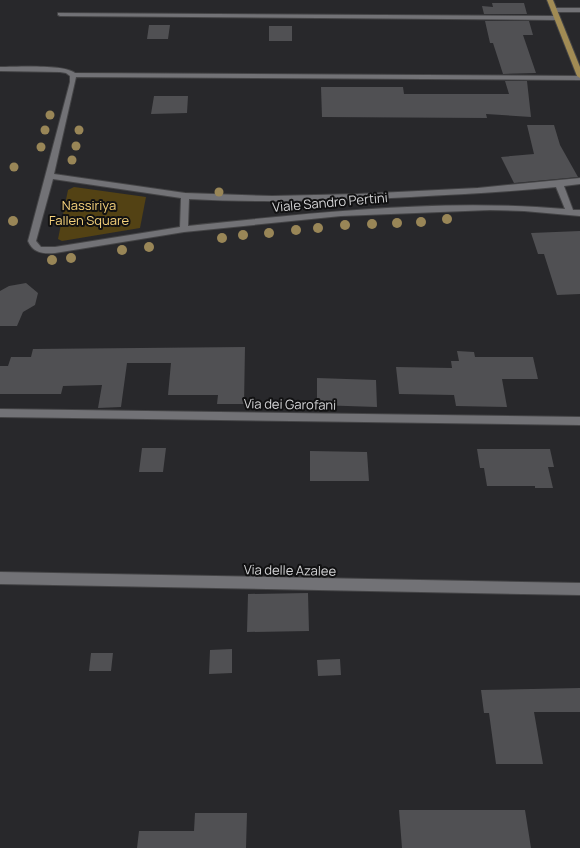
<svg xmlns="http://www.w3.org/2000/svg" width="580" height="848" viewBox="0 0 580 848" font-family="Manrope,sans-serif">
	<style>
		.green { fill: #534214 }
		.building { fill: #505053 }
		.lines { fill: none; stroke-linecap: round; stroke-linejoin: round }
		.minor-casing { stroke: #444446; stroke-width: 2 }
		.major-casing { stroke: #444446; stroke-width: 2 }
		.minor { fill: #727276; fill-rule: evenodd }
		.major { fill: #a18b54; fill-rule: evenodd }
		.tree { fill: #998657 }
		.labels { text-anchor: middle; stroke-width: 4; stroke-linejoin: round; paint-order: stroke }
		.street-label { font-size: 13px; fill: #d4d4d6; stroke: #111112 }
		.park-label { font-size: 13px; fill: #f6d27b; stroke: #111112 }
	</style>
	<rect width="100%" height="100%" fill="#28282b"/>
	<path class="green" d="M74 187 146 197 140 228 62 241 58 239 68 190Z"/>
	<path class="building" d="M492 3H524L527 14H484L482 6 493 7Z
		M485 21H529L533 35H523L536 73 503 74 493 43H490Z
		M149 25H170L168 39H147Z
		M269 26H292V41H269Z
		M505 81H527L531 117 486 114 487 118 322 117 321 87H403L404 94H509Z
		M154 96H188L187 113 151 114Z
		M527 125H554L560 145 578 177 514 183 501 157 534 154Z
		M580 231V294L557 295 544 254H538L531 233Z
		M26 283 38 293 35 305 23 312 17 326H0V291L9 286Z
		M245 347 244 404H217L218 395H168L171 363H127L121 407 98 408 102 385 63 386 61 394H0V366H8L11 357H31L33 349Z
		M457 351 474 352 475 357H533L538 379H502L507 407 456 406 454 395 399 394 396 367 452 368 451 361H459Z
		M317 378 376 380 377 407 317 405Z
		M142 448H166L163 472H139Z
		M477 449H550L554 467H548L553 488H535V486H487L484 468H480Z
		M310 451 367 452 369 481H310Z
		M308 593 309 631 247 632 248 594Z
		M232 649V673L209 674 210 650Z
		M91 653H113L111 671H89Z
		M340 659 341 675 318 676 317 660Z
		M580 688V712H534L543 764H496L489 713H484L481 690Z
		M399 810H525L531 848H402Z
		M195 813H247L246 848H137L139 831H194Z"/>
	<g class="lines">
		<defs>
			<path id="minor" d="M580 8V12H554L551 10 554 8Z
				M58 13 557 16 560 18 557 20 60 16 58 15Z
				M0 67C16 67 64 64 75 73L580 76V80L76 77 54 174 185 193 272 196 358 194 478 188 580 178V184L564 186 573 210H580V216L524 211 490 210 341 216 184 232 55 253C43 254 33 253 28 241L70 82V76L66 73 60 72 0 71ZM53 179 181 198 180 227 55 247H41L36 241ZM556 187 565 209C439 198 313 213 188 226L189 199C263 203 337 201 411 197 459 194 508 192 556 187Z
				M0 409 580 417V425L0 417Z
				M0 572 580 583V595L0 584Z"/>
			<path id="major" d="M547 0H553L580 67V78L577 76Z"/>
		</defs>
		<use href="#minor" class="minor-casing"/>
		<use href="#major" class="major-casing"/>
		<use href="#minor" class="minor"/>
		<use href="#major" class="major"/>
	</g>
	<g class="tree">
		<circle cx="50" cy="115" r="4.5"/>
		<circle cx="45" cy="130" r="4.5"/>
		<circle cx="79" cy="130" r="4.5"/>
		<circle cx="76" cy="146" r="4.5"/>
		<circle cx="41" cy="147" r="4.5"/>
		<circle cx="72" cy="160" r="4.5"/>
		<circle cx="14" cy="167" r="4.5"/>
		<circle cx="219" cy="192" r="4.5"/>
		<circle cx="447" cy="219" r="5"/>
		<circle cx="13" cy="221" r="5"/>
		<circle cx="421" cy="222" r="5"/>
		<circle cx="397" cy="223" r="5"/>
		<circle cx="372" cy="224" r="5"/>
		<circle cx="345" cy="225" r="5"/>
		<circle cx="318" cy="228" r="5"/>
		<circle cx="296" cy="230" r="5"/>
		<circle cx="269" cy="233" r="5"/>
		<circle cx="243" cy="235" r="5"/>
		<circle cx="222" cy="238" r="5"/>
		<circle cx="149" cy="247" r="5"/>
		<circle cx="122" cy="250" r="5"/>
		<circle cx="71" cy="258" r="5"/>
		<circle cx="52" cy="260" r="5"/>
	</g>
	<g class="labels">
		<g class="street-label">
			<text transform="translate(330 202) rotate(-5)" y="5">Viale Sandro Pertini</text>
			<text transform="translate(290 404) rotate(1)" y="5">Via dei Garofani</text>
			<text transform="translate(290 570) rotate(1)" y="5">Via delle Azalee</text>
		</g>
		<g class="park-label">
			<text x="89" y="210">Nassiriya<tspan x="89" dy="15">Fallen Square</tspan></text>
		</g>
	</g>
</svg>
